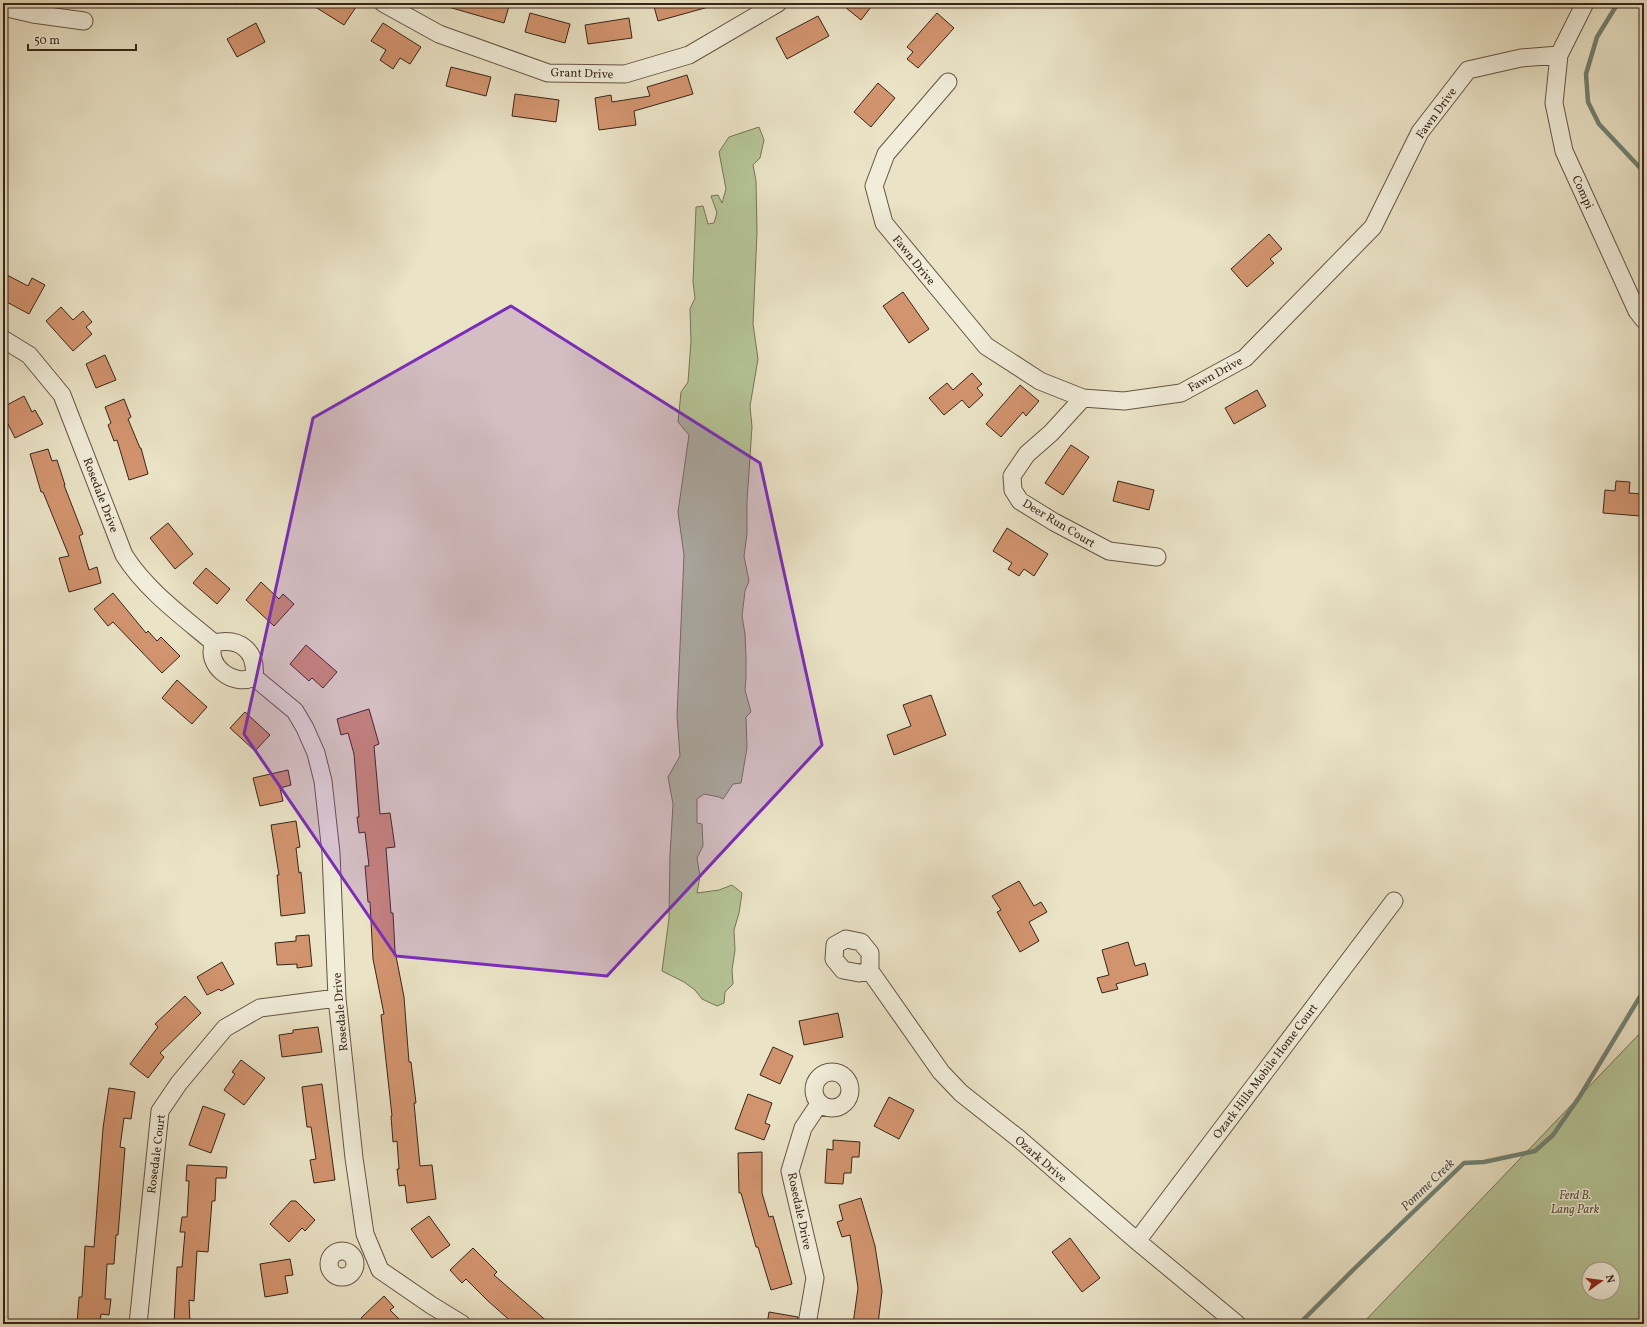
<svg xmlns="http://www.w3.org/2000/svg" width="1647" height="1327" viewBox="0 0 1647 1327" font-family="Vollkorn,serif">
	<style>
		.green { fill: #b5c497; stroke: #767458; fill-rule: evenodd }
		.lines { fill: none; stroke-linecap: round; stroke-linejoin: round }
		.stream { stroke: #718174; stroke-width: 4.5 }
		.building { fill: #d2946f; stroke: #372518 }
		.minor-casing { stroke: #645444; stroke-width: 19 }
		.minor { stroke: #f1edda; stroke-width: 17 }
		.marked { fill: #7b2cbf; fill-opacity: 0.2; stroke: #7b2cbf; stroke-width: 3; stroke-linejoin: round }
		.labels { text-anchor: middle; stroke-width: 3; stroke-linejoin: round; paint-order: stroke }
		.street-label { font-size: 12px; fill: #372518; stroke: #f1edda }
		.park-label { font-size: 12px; font-style: italic; fill: #564d38; stroke: #f1edda }
		.water-label { font-size: 13px; font-style: italic; fill: #545346; stroke: #f1edda }
	</style>
	<rect width="100%" height="100%" fill="#eae3c6"/>
	<filter id="stains"><feTurbulence type="fractalNoise" baseFrequency=".005" numOctaves="4"/><feColorMatrix values="0 0 0 0 .2 0 0 0 0 .09 0 0 0 0 .02 0 0 0 .5 -.17"/></filter>
	<radialGradient id="worn" r=".72"><stop offset=".6" stop-color="#630" stop-opacity="0"/><stop offset="1" stop-color="#630" stop-opacity=".3"/></radialGradient>
	<path class="green" d="M759 127 764 140 760 158 753 165 756 181 757 232 753 324 758 359 750 406 752 427 747 501V534L744 556 749 581 745 591 742 616 745 634 746 656V677L745 690 751 712 746 717 747 748 741 783 733 784 723 799 719 797 704 794 697 799V823L702 824 703 846 697 858 700 876 697 893 719 890 732 885 742 893 739 913 734 930 735 950 732 970 733 984 725 992 724 1003 717 1006 702 999 695 990 684 982 662 971 669 918 670 855 673 804 668 777 680 756 677 716 684 555 678 512 689 435 678 422 681 392 688 382 691 341 690 309 695 298 693 282 696 207 703 206 708 224 714 223 717 213 711 196 718 195 722 203 726 189 719 152 729 137Z
		M1644 1029V1320L1641 1324H1362ZM1589 1269H1613V1293H1589Z"/>
	<g class="lines">
		<path class="stream" d="M1618 3 1597 37 1586 74 1588 102 1599 124 1644 172
			M1299 1324 1355 1268 1464 1163 1484 1162 1535 1151 1553 1135 1580 1096 1644 990"/>
	</g>
	<path class="building" d="M309 3H349L356 7 344 25Z
		M445 3H510L504 23 445 6Z
		M653 3H711L712 6 658 21Z
		M840 3H874L861 20Z
		M530 13 570 24 565 43 525 32Z
		M937 13 954 28 918 68 907 59 913 52 907 47Z
		M818 16 829 36 787 59 776 38Z
		M629 18 632 38 588 44 585 25Z
		M256 23 265 42 237 57 227 39Z
		M383 23 421 47 410 64 400 58 393 69 380 60 386 50 371 41Z
		M451 67 491 77 486 96 446 86Z
		M687 75 693 94 634 111 636 125 599 130 595 98 611 95 612 102 650 96 647 87Z
		M878 83 895 98 871 127 854 112Z
		M515 94 559 100 556 122 512 116Z
		M1269 234 1282 249 1270 259 1274 263 1247 287 1231 269Z
		M7 275 28 286 32 278 45 285 29 314 3 300V282Z
		M903 292 929 329 909 343 883 306Z
		M61 307 73 320 83 311 92 322 86 327 92 334 73 351 46 321Z
		M105 355 116 380 96 388 86 364Z
		M972 373 982 384 977 388 983 395 969 408 962 400 944 415 929 398 947 383 953 390Z
		M1020 385 1039 401 1026 416 1023 412 1001 437 986 424Z
		M1257 390 1266 406 1234 424 1225 408Z
		M24 396 32 412 35 410 43 424 15 438 3 414V407Z
		M124 399 131 417 128 419 140 448H141L148 474 129 480 117 440 114 441 108 425 111 423 105 407Z
		M1071 445 1089 457 1063 495 1045 483Z
		M48 449 52 461 57 460 65 485H64L83 534 79 536 89 570 97 567 101 583 69 592 59 558 69 556 43 492H41L30 454Z
		M1118 481 1154 490 1149 510 1113 501Z
		M1616 481 1630 482 1629 493 1642 494 1640 516 1603 513 1605 490 1615 491Z
		M168 523 193 554 175 569 150 538Z
		M1007 528 1048 554 1034 576 1024 569 1019 576 1008 569 1012 563 993 551Z
		M206 568 230 589 217 604 193 583Z
		M261 582 279 599 283 594 294 604 274 626 246 600Z
		M113 593 146 633 148 631 157 641 161 637 180 656 162 673 113 622 108 626 94 609Z
		M306 645 337 672 323 688 312 678 309 681 290 664Z
		M177 680 207 707 192 724 162 698Z
		M931 695 946 735 894 755 887 735 911 726 903 705Z
		M369 709 379 744 374 746 380 814 390 813 395 847 386 848 391 913H393L395 951 404 997 409 1062H411L416 1103H414L420 1166 432 1165 436 1199 407 1203 405 1185 399 1186 397 1169H399L397 1141 393 1142 391 1116H392L381 1015 384 1014 373 959 370 902H368L365 866H369L365 832 359 833 357 817H359L354 754 348 733 341 735 337 719Z
		M245 712 270 735 255 751 230 728Z
		M288 770 291 785 280 788 283 801 260 806 253 778Z
		M296 821 300 847 296 848 299 873 301 872 305 913 281 916 277 875H279L271 825Z
		M1019 881 1034 906 1041 902 1047 912 1029 922 1039 941 1020 952 997 912 1001 910 992 896Z
		M309 935 312 966 297 968V964L277 965 275 943 296 941V936Z
		M1128 942 1135 966 1145 963 1148 975 1116 984 1118 989 1102 993 1097 978 1109 975 1102 950Z
		M222 962 234 984 221 991 219 989 207 995 197 977Z
		M185 996 201 1013 160 1053 164 1057 148 1078 130 1064 158 1027 155 1024Z
		M838 1013 843 1037 804 1045 799 1021Z
		M318 1027 322 1052 282 1057 279 1035 293 1033V1030Z
		M773 1047 793 1056 780 1084 760 1075Z
		M241 1060 265 1078 244 1105 224 1090 235 1074 232 1072Z
		M322 1084 335 1180 314 1183 310 1160 316 1159 311 1127H307L302 1087Z
		M109 1088 135 1092 131 1119 124 1118 120 1147 125 1148 118 1235H116L114 1264H107L105 1299H111L109 1315 101 1314 100 1324H77L79 1297H82L85 1246 94 1247 103 1128Z
		M748 1094 772 1103 765 1123 770 1125 764 1140 735 1129Z
		M889 1097 914 1110 899 1139 874 1126Z
		M203 1106 225 1114 211 1153 189 1145Z
		M833 1140 860 1142 859 1157H852L851 1173H844L843 1184 825 1183 827 1149 833 1150Z
		M762 1152V1193L769 1217 773 1216 792 1284 771 1290 758 1247H756L741 1193H739L738 1153Z
		M187 1165 227 1167 226 1178H216L215 1201H212L208 1252 197 1251 194 1301 189 1300 190 1324H174L177 1267H182L185 1232H180L182 1217H187L189 1181H186Z
		M861 1198 875 1246 882 1291 878 1324H853L858 1288 850 1235 842 1237 837 1222 843 1220 839 1205Z
		M291 1201H296L315 1220 305 1231 302 1228 289 1242 270 1224Z
		M429 1216 450 1245 432 1258 411 1229Z
		M1070 1238 1100 1278 1082 1292 1052 1252Z
		M473 1248 497 1272 494 1275 550 1324H514L488 1301 466 1279 462 1283 450 1270Z
		M290 1259 293 1275 285 1276 288 1293 265 1297 260 1264Z
		M384 1296 394 1307 390 1310 404 1324H367L361 1318Z
		M769 1312 798 1317 797 1324H767Z"/>
	<g class="lines">
		<defs>
			<path id="minor" d="M383 3 439 34 548 73 625 74 689 55 778 3
				M1585 3 1559 55 1554 103 1564 151 1637 311 1644 320
				M3 7 33 14 84 21
				M948 82 886 154 874 186 884 223 986 346 1040 381 1083 398 1124 401 1181 393 1245 358 1373 227 1420 132 1468 70 1521 58 1559 55
				M3 339 29 355 62 395 124 555C146 590 182 616 214 643 204 665 234 688 254 677L295 711 305 728 316 753 323 781 331 853 337 998 354 1158 365 1234 380 1270 431 1305 462 1324
				M1083 398 1051 433 1027 454 1012 476 1013 490 1020 501 1054 522 1109 551 1157 557
				M214 643C240 637 257 651 254 677
				M870 971 859 973 843 970 834 959 835 945 846 939 861 942 870 953V971L941 1072 961 1093 1018 1138 1137 1241 1237 1324
				M814 1090a18 18 0 1 1 36 0a18 18 0 1 1-36 0Z
				M1137 1241 1394 901
				M329 1264a13 13 0 1 1 26 0a13 13 0 1 1-26 0Z
				M138 1324 160 1111 179 1083 225 1028 260 1008 337 998
				M807 1324 815 1278 790 1171 803 1128 819 1104"/>
		</defs>
		<use href="#minor" class="minor-casing"/>
		<use href="#minor" class="minor"/>
	</g>
	<path class="marked" d="M511 306 760 463 822 745 607 976 396 956 244 734 313 418Z"/>
	<g class="labels">
		<g class="street-label">
			<text transform="translate(582 73) rotate(2)" y="4">Grant Drive</text>
			<text transform="translate(1436 113) rotate(-54)" y="4">Fawn Drive</text>
			<text transform="translate(1583 192) rotate(65)" y="4">Compi</text>
			<text transform="translate(914 260) rotate(51)" y="4">Fawn Drive</text>
			<text transform="translate(1215 374) rotate(-29)" y="4">Fawn Drive</text>
			<text transform="translate(101 495) rotate(69)" y="4">Rosedale Drive</text>
			<text transform="translate(1059 523) rotate(31)" y="4">Deer Run Court</text>
			<text transform="translate(340 1012) rotate(-95)" y="4">Rosedale Drive</text>
			<text transform="translate(1265 1071) rotate(-53)" y="4">Ozark Hills Mobile Home Court</text>
			<text transform="translate(156 1154) rotate(-83)" y="4">Rosedale Court</text>
			<text transform="translate(1041 1159) rotate(41)" y="4">Ozark Drive</text>
			<text transform="translate(800 1211) rotate(78)" y="4">Rosedale Drive</text>
		</g>
		<g class="park-label">
			<text x="1575" y="1199">Ferd B.<tspan x="1575" dy="14">Lang Park</tspan></text>
		</g>
		<g class="water-label">
			<text transform="translate(1427 1184) rotate(-44)" y="5">Pomme Creek</text>
		</g>
	</g>
	<rect width="1647" height="1327" fill="none" stroke="#eae3c6" stroke-width="16"/>
	<rect x="4" y="4" width="1639" height="1319" fill="none" stroke="#372518" stroke-width="2"/>
	<rect x="8" y="8" width="1631" height="1311" fill="none" stroke="#372518"/>
	<g transform="translate(1601 1281) rotate(76)"><circle r="19" fill="#f1edda" stroke="#a79d8c"/>
	<path d="M0-3L7 15L0 10L-7 15Z" fill="#8f2418"/>
	<text y="-6" font-size="11" font-weight="bold" text-anchor="middle" fill="#372518">N</text>
	</g>
	<path d="M28 44v6h108v-6" fill="none" stroke="#372518" stroke-width="2"/>
	<text x="34" y="44" font-size="12" fill="#372518" stroke="#f1edda" stroke-width="3" paint-order="stroke">50 m</text>
	<rect width="100%" height="100%" filter="url(#stains)"/>
	<rect width="100%" height="100%" fill="url(#worn)"/>
</svg>
